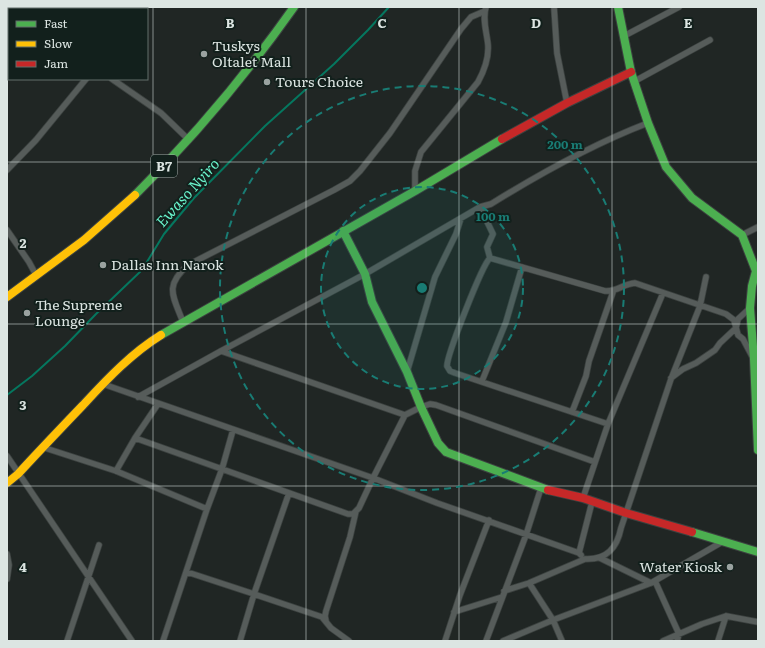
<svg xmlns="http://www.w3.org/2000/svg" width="765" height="648" viewBox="0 0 765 648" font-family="Literata,serif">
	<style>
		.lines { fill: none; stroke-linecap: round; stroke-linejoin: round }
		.stream { stroke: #05775f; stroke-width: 2 }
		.street-casing { stroke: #3c4240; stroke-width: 7 }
		.fast-casing { stroke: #3c4240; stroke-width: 10 }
		.slow-casing { stroke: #3c4240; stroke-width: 10 }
		.jam-casing { stroke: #3c4240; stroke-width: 10 }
		.street { stroke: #565c5a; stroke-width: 5.5 }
		.fast { stroke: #4caf50; stroke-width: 8 }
		.slow { stroke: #ffc107; stroke-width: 8 }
		.jam { stroke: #c62828; stroke-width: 8 }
		.grid { fill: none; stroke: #dce5e2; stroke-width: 1; stroke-opacity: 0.55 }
		.ring { fill: none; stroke: #197c74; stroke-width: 2; stroke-dasharray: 7 5 }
		.poi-dot { fill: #9aa2a0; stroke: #12201c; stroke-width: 1.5 }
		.labels { text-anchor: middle; stroke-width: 4; stroke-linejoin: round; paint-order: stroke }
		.shield { fill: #12201c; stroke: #9faaa7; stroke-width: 1 }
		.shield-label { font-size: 13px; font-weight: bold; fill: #dce5e2 }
		.poi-label { font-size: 14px; fill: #dce5e2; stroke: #12201c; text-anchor: start }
		.water-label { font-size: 15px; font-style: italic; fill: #69f2cb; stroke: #12201c }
		.grid-label { font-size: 13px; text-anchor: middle; font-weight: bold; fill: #dce5e2; stroke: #12201c; stroke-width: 4; stroke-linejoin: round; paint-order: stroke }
		.centre { fill: #197c74; stroke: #12201c; stroke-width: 2 }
		.ring-label { font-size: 12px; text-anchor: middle; font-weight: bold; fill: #197c74; stroke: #12201c; stroke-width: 4; stroke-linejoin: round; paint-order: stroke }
	</style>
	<rect width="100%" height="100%" fill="#202624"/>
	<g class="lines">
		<path class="stream" d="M7 395 32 376 65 346 96 314 142 270 164 234 194 198 265 126 334 64 368 30 389 7"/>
		<defs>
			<path id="street" d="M18 7 21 9
				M554 7 557 53 567 103
				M81 9 82 7
				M624 36 679 7
				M7 44 9 42
				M112 79 161 113 189 140
				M635 81 710 40
				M7 170 36 140 86 79
				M415 191V171L421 152 478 82C484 71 489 59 488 45 487 33 482 20 486 7
				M480 207 491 204C541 173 593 144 648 123
				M7 230 29 262 36 275
				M742 235 758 227
				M183 322C173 296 164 286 188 265L334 190 350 181 360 171 390 133 461 29 471 17 485 11
				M221 351 405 415
				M407 372 435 277 456 234 461 218
				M671 378 683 369 696 363 715 350 720 343 736 328 738 319 750 308
				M482 381 506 322 522 267
				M103 384 373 478 437 503 579 553
				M138 397 221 351 365 274 480 207 493 234 487 247 490 258
				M572 412 586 376 589 361 613 292
				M608 424 663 293
				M135 438 348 514H353L359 508 373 478 405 415 421 407 430 404 436 405 595 462
				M42 447 116 471 207 509
				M7 456 132 641
				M116 471 135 438 158 404
				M583 498 608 424 455 373 450 371 447 366C447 355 482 265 490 258L605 291C618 292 622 284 635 283L726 314 734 320 738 335 743 339 752 356
				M7 554 9 565 7 579
				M581 555 579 553 592 502
				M600 558 651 583
				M187 572 254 594 322 617 331 628 349 641
				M655 581 679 634 677 641
				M529 583 553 620 562 641
				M504 591 529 583 585 559C607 560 617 548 621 528L671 379 700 306 706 277
				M454 612 502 597
				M326 621 325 616 326 611 350 537 356 511
				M67 641 99 545
				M163 641 207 509 222 469 233 430
				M240 641 254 594 289 493
				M445 641 460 595 489 520
				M486 641 526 535 541 488
				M503 641 553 620 651 583 722 542
				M663 641 702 624 726 616 758 622
				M718 641 726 616"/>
			<path id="fast" d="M618 7 631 72 648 123 666 167 692 198 742 235 756 271 752 286 750 308 754 359 758 450
				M135 195C194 137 246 75 294 7
				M343 231 365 274 372 302 407 372 421 407 438 443 446 452 548 490
				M161 335 415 191 502 139
				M692 532 758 552"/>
			<path id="slow" d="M7 297 84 240 135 195
				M7 483 18 474C40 450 63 426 85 403 108 378 132 353 161 335"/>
			<path id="jam" d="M502 139 567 103 631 72
				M548 490 583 498 626 513 692 532"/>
		</defs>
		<use href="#street" class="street-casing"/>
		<use href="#fast" class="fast-casing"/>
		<use href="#slow" class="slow-casing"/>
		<use href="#jam" class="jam-casing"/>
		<use href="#street" class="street"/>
		<use href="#fast" class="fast"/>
		<use href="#slow" class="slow"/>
		<use href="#jam" class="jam"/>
	</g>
	<path class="grid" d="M153 7V641M306 7V641M459 7V641M612 7V641M7 162H758M7 324H758M7 486H758"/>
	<circle cx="422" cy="288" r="101" fill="#197c74" fill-opacity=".12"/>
	<g class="ring">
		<circle cx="422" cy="288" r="101"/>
		<circle cx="422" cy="288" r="202"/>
	</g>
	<g class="poi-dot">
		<circle cx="204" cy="54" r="4"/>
		<circle cx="267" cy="82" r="4"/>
		<circle cx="103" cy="265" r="4"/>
		<circle cx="27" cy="313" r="4"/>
		<circle cx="730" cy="567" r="4"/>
	</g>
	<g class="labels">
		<rect class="shield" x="151" y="155" width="26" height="22" rx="3"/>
		<g class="shield-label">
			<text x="164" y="171">B7</text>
		</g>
		<g class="poi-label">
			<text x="212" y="51">Tuskys<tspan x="212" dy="16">Oltalet Mall</tspan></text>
			<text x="275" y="87">Tours Choice</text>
			<text x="111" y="270">Dallas Inn Narok</text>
			<text x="35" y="310">The Supreme<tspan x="35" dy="16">Lounge</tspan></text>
			<text x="722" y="572" text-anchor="end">Water Kiosk</text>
		</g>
		<g class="water-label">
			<text transform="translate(188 193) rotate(-48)" y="5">Ewaso Nyiro</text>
		</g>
	</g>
	<g class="grid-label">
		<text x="230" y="28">B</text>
		<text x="382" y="28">C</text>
		<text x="536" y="28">D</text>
		<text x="688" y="28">E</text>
		<text x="23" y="248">2</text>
		<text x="23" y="410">3</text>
		<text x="23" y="572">4</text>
	</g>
	<circle cx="422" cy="288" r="6" class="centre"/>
	<g class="ring-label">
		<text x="565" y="149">200 m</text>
		<text x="493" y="221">100 m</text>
	</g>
	<rect width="765" height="648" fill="none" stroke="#dce5e2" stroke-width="16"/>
	<rect x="8" y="8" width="140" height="72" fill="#12201c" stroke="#636f6b"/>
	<rect x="16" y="21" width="20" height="6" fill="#4caf50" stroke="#636f6b"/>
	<text x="44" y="28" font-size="12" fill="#dce5e2">Fast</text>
	<rect x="16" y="41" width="20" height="6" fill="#ffc107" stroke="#636f6b"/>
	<text x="44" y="48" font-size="12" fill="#dce5e2">Slow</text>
	<rect x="16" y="61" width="20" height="6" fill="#c62828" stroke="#636f6b"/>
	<text x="44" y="68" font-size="12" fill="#dce5e2">Jam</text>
</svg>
